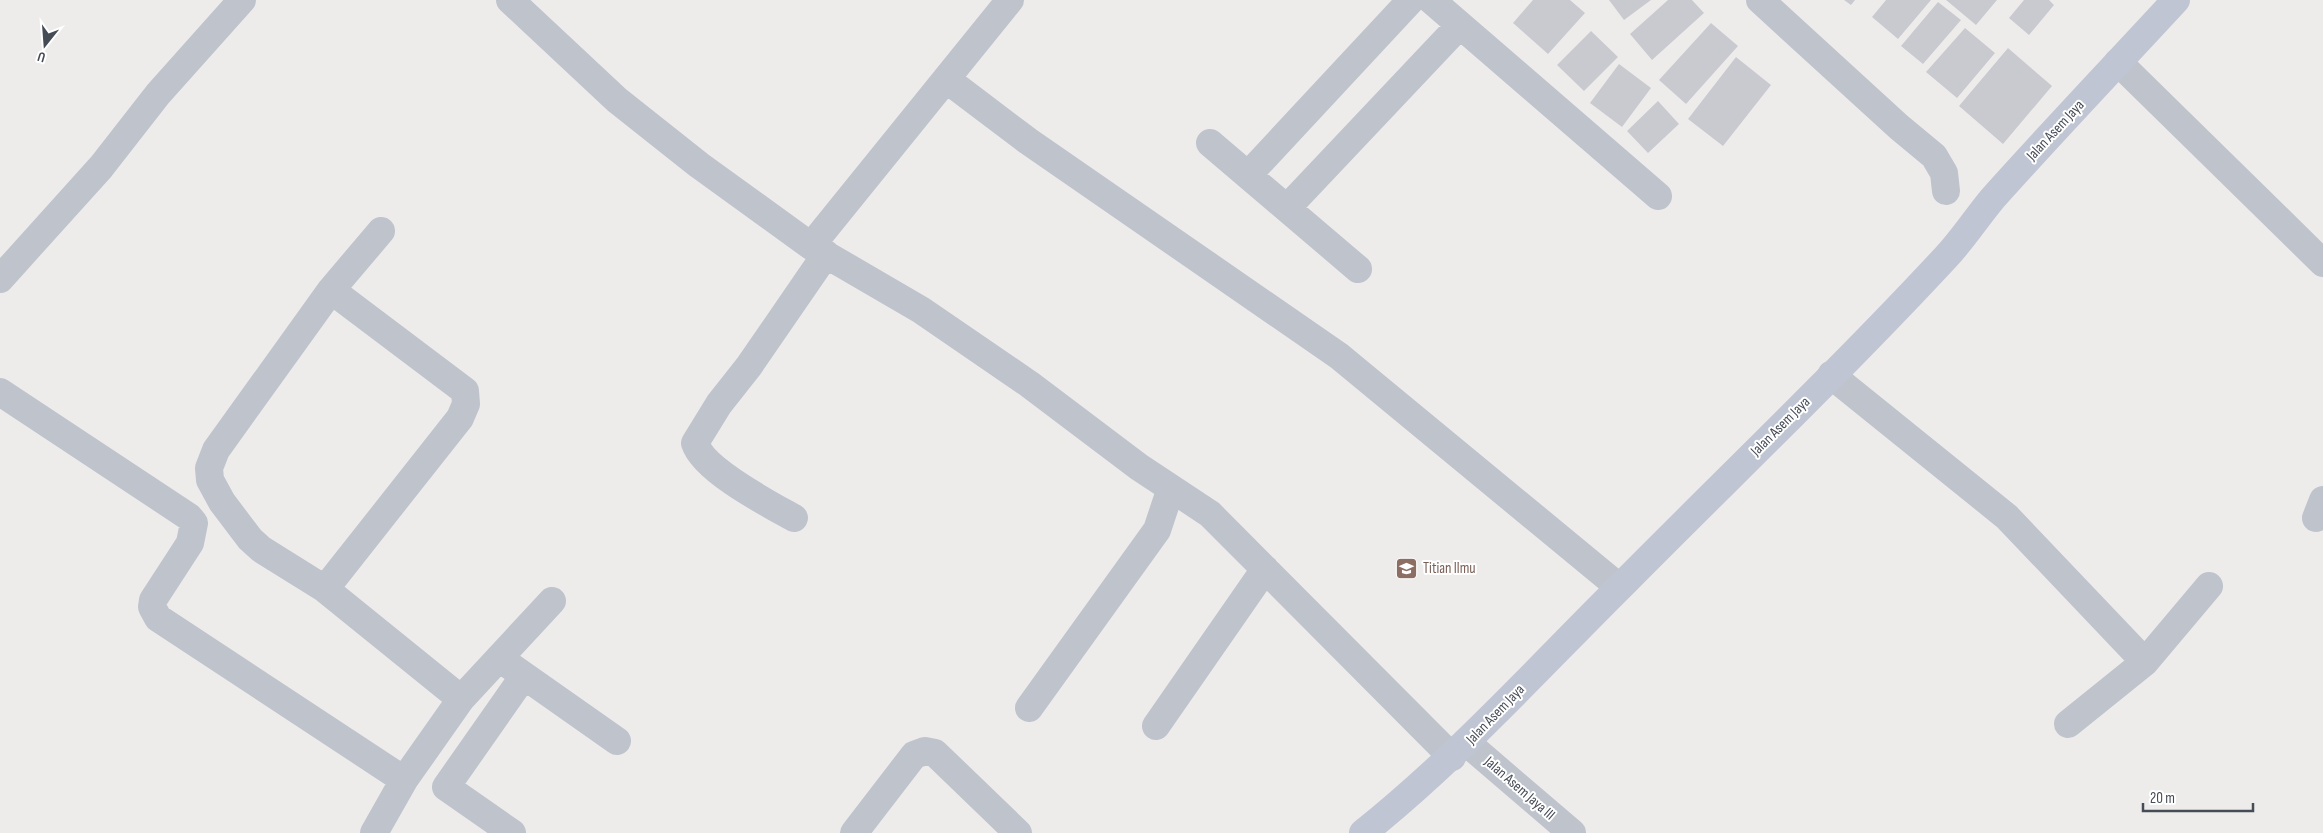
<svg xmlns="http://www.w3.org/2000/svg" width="2323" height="833" viewBox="0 0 2323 833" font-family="'Sofia Sans Condensed',sans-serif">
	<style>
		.building { fill: #c9cad0 }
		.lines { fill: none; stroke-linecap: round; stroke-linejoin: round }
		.minor { stroke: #bec3cc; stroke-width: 28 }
		.secondary { stroke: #c0c5d3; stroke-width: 28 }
		.labels { text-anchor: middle; stroke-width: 4; stroke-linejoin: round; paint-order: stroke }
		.street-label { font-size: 15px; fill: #464c56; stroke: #fff }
		.education-label { font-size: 15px; fill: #785e54; stroke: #fff; text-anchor: start }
	</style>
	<rect width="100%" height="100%" fill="#eeeceb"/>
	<path class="building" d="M1533 0H1570L1585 13 1548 54 1513 23Z
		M1609 0H1651L1624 20Z
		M1668 0H1692L1704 13 1652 60 1630 34Z
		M1844 0H1855L1851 5Z
		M1886 0H1931L1898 39 1872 17Z
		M1946 0H1997L1976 25Z
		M2024 0H2049L2054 5 2029 35 2009 18Z
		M1938 2 1961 20 1923 64 1901 46Z
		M1711 23 1738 46 1686 104 1659 80Z
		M1965 28 1995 53 1957 98 1926 72Z
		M1591 31 1618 57 1584 91 1557 65Z
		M2008 48 2052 86 2003 144 1959 106Z
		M1736 57 1771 85 1723 146 1688 119Z
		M1619 64 1651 88 1622 127 1590 103Z
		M1658 101 1679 124 1648 153 1627 131Z"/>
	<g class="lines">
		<path class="minor" d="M510 0 617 100 699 165 811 246 921 310 1029 384 1139 467 1210 514 1452 757
			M1431 0 1658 196
			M1760 0 1899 127 1934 156 1944 173 1946 191
			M2118 62 2323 263
			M946 79 1028 141 1339 356 1619 587
			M1210 143 1358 269
			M1248 175 1411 0
			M1287 208 1460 25
			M811 246 1010 0
			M0 279 101 167 158 94 242 0
			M331 290 381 231
			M1831 375 2007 517 2145 662
			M0 392 189 517 194 523 190 543 153 600 152 607 158 618 404 780
			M794 518C769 504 703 470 695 443L719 404 749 366 826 254
			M2316 518 2323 500
			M325 589 460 418 466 404 465 391 331 290 216 450 209 468 210 480 222 502 250 539 261 549 325 589 461 699 404 780 374 833
			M499 658 617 741
			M461 699 552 601
			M1029 708 1157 530 1171 488
			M2068 724 2145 662 2209 586
			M1156 726 1265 569
			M1467 743 1572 833
			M512 833 446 787 523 677
			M854 833 914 755 925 751 935 753 1018 833"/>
		<path class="secondary" d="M1363 833C1458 757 1539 667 1625 582 1732 474 1842 369 1946 257 1963 239 1977 217 1993 198 2053 131 2115 66 2176 0"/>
	</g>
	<defs>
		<symbol id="school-square" viewBox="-11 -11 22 22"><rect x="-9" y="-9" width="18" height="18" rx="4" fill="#8d6e63" stroke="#fff"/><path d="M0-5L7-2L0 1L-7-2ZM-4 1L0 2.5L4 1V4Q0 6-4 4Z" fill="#fff"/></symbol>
	</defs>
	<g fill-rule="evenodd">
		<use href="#school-square" x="1394" y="556" width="25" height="25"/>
	</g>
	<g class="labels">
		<g class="street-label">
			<text transform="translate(2055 130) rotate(-47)" y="5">Jalan Asem Jaya</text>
			<text transform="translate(1780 426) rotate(-45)" y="5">Jalan Asem Jaya</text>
			<text transform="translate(1495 714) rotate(-46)" y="5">Jalan Asem Jaya</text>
			<text transform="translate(1520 788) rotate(41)" y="5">Jalan Asem Jaya III</text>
		</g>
		<g class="education-label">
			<text x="1423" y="573">Titian Ilmu</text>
		</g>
	</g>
	<g transform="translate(45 45) rotate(197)" stroke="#ffffff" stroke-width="4" paint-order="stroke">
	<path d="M0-4L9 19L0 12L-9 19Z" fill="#464c56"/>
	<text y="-8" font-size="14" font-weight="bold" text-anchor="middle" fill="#464c56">U</text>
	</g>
	<path d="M2143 803v8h110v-8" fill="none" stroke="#464c56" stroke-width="2.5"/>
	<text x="2150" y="803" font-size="15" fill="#464c56" stroke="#ffffff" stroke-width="4" paint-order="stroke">20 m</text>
</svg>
